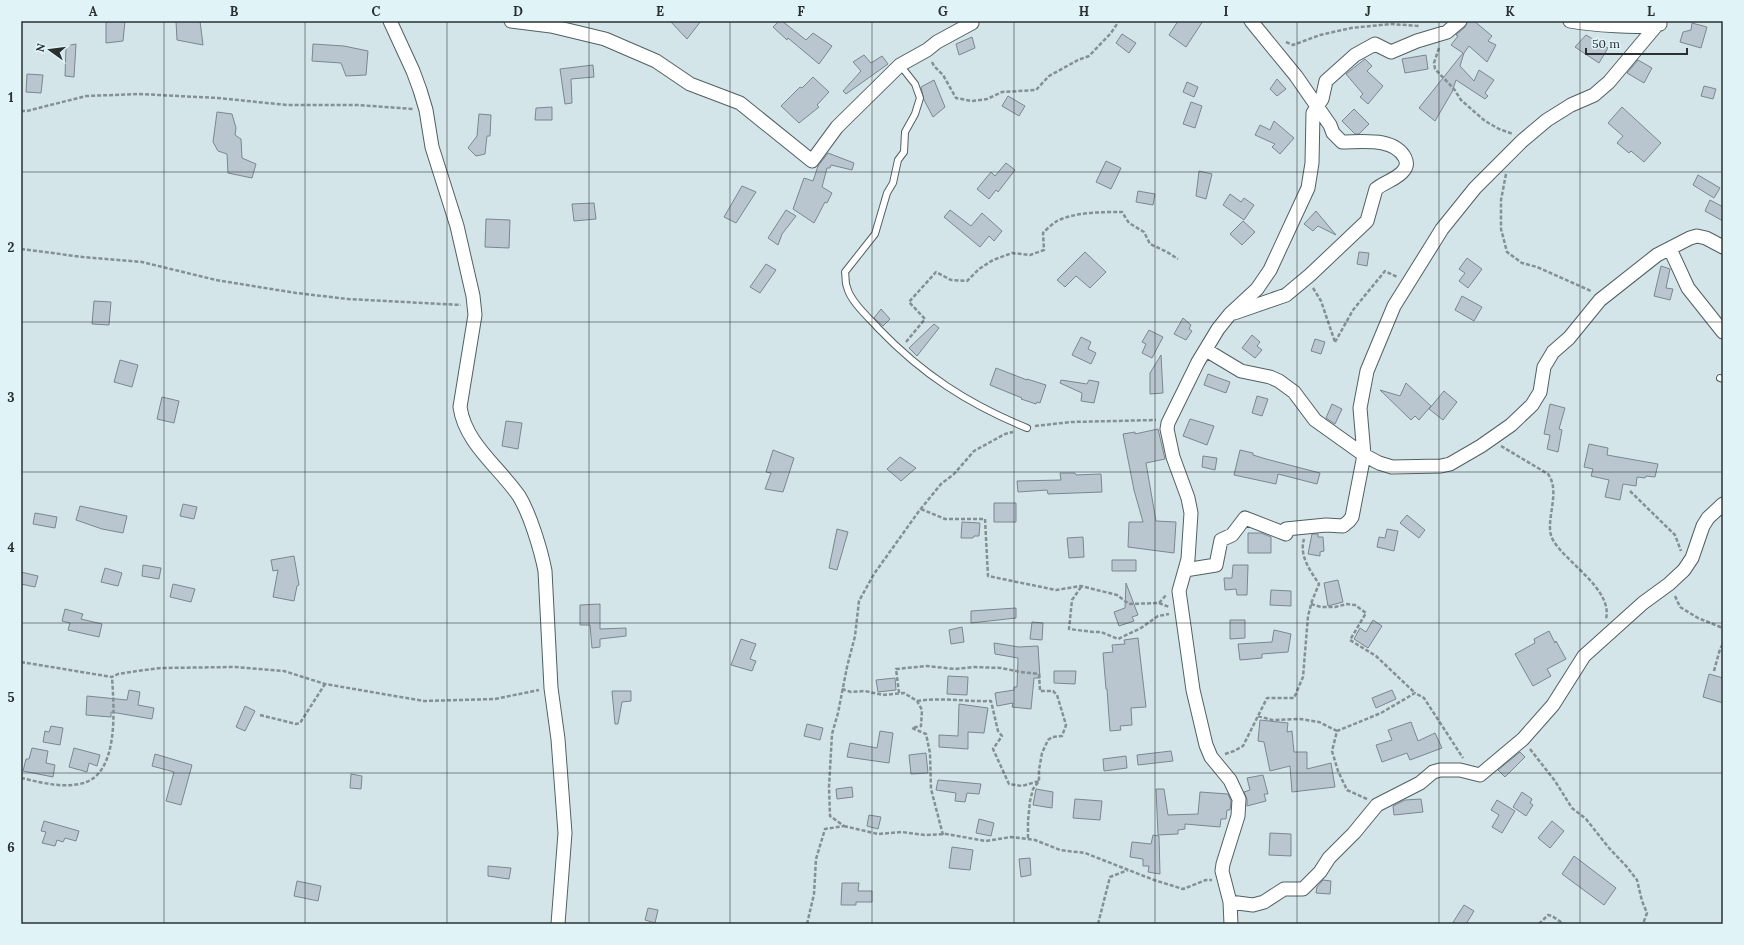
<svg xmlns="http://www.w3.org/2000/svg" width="1744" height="945" viewBox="0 0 1744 945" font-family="Lora,serif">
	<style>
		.building { fill: #b9c5cf; stroke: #7b8790 }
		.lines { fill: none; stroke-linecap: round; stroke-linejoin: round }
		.lane-casing { stroke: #516063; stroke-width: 8 }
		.street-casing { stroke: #516063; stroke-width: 15 }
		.path { stroke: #849093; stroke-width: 2.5; stroke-dasharray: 4 2; stroke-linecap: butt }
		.lane { stroke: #fff; stroke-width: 6 }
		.street { stroke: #fff; stroke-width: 13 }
		.grid { fill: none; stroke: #2a3032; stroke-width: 1; stroke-opacity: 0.55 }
		.neatline { fill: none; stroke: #2a3032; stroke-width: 1.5 }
		.grid-label { font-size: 13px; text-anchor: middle; font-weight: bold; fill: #2a3032 }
	</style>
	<rect width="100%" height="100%" fill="#d3e5e9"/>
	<path class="building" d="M106 21H125L123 41 106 43Z
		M176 21H200L203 45 177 40Z
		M670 21H701L687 39Z
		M779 21H782L806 40 813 33 832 46 819 64 788 38 787 40 773 27Z
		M1178 21H1203L1186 47 1169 35Z
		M1468 21H1474L1492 36 1488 41 1496 45 1487 62 1469 46 1464 53 1460 66 1474 81 1479 70 1494 80 1485 93 1488 96 1485 99 1456 80 1452 92 1435 121 1419 108 1463 53 1451 45 1458 36 1456 35 1465 27Z
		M1692 23 1707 27 1701 48 1680 42 1683 32 1691 30Z
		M1122 34 1136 43 1129 53 1116 43Z
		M1586 35 1608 48 1599 63 1575 47Z
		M972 37 975 48 959 55 956 44Z
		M76 44 74 77 65 76 66 46Z
		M313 44 344 46 368 51 366 75 346 76 341 63 312 61Z
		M864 55 871 63 882 56 888 64 846 94 843 91 861 71 853 62Z
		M1426 55 1428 69 1405 73 1402 59Z
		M1365 59 1372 66 1367 71 1383 86 1368 104 1360 97 1363 94 1346 74Z
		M1638 60 1652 68 1644 83 1627 73Z
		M593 65 594 77 571 79 572 103 565 104 560 69Z
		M27 74 43 75 41 93 26 92Z
		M813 77 829 92 817 105 819 107 799 123 781 106 800 87 802 88Z
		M1277 79 1286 89 1277 96 1270 89Z
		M934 80 945 107 933 117 924 100 921 87Z
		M1187 82 1198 87 1194 97 1183 92Z
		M1704 86 1716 89 1713 99 1701 96Z
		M1008 96 1025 106 1019 116 1002 106Z
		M1191 102 1202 106 1195 128 1183 124Z
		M552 107V120H535L536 108Z
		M1622 107 1661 143 1644 162 1631 151 1629 153 1617 143 1623 136 1608 123Z
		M1354 109 1369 124 1359 134H1355L1342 121Z
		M217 112 232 114 236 128 235 135 241 139 242 158 256 164 252 178 228 173 227 154 218 151 213 142Z
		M479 114 491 115 490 136H487L485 154 476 156 468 148 477 136Z
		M1274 121 1294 138 1280 154 1272 147 1275 144 1255 135 1260 125 1270 130Z
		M828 153 854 163 852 170 831 165 830 168H827L822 187 832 193 827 203 825 202 814 223 793 209 804 178 813 181 818 166Z
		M1106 161 1121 168 1111 189 1096 182Z
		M1006 163 1015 170 998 192 996 190 989 199 977 189 991 172 995 176Z
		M1199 171 1212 174 1206 199 1196 196Z
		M1698 175 1720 188 1714 198 1693 185Z
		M742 186 756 192 736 223 724 217Z
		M1138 191 1155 194 1153 205 1136 202Z
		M1230 194 1241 202 1244 198 1254 205 1244 220 1223 205Z
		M1710 200 1723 207V221L1705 211Z
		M594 203 596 219 574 221 572 204Z
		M786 210 796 216 782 234 778 245 768 238Z
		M950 210 971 226 982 213 1002 231 994 241 989 236 980 247 944 217Z
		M1316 211 1336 235 1318 226 1313 231 1304 224Z
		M486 219 510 220 509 248 485 247Z
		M1243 221 1255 232 1242 245 1230 234Z
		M1085 252 1106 272 1090 288 1076 276 1065 287 1057 280Z
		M1359 252 1369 253 1367 266 1357 264Z
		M1467 258 1482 269 1468 288 1459 281 1465 273 1459 269Z
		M766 264 776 270 760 293 750 287Z
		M1661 266 1670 269 1666 288 1673 289 1670 300 1654 296Z
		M1462 296 1482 307 1474 321 1455 310Z
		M94 301 111 302 109 325 92 324Z
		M881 309 890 319 883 326 874 318Z
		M1183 318 1191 325 1189 329 1192 331 1186 340 1174 334Z
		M934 324 939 328 917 356 909 348Z
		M1149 330 1163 337 1152 358 1142 353 1146 344 1142 342Z
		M1252 335 1260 342 1257 346 1262 350 1255 358 1242 348Z
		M1081 337 1091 342 1088 349 1096 353 1091 364 1072 355Z
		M1315 339 1325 342 1321 354 1311 351Z
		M1161 355 1163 393 1150 394V373Z
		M120 360 138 365 132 387 114 382Z
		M996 368 1027 380V379L1046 385 1040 403 1037 402 1036 404 1021 399 1022 398 990 385Z
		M1208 374 1230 382 1226 393 1204 385Z
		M1061 380 1087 384 1089 380 1099 382 1094 403 1081 401 1082 393 1060 383Z
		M1406 383 1431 406 1419 420 1415 416 1411 420 1380 390 1400 396Z
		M1444 391 1457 402 1443 420 1429 409Z
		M1257 396 1268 399 1262 416 1252 413Z
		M162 397 179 401 174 423 157 419Z
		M1332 404 1342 409 1335 424 1326 418Z
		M1550 404 1565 408 1559 429 1562 430 1558 452 1547 449 1550 435 1544 434Z
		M1190 419 1214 426 1207 445 1183 436Z
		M506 421 522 423 518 449 502 446Z
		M1158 429 1165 459 1146 463 1156 521 1176 522 1174 553 1128 547 1129 522H1143L1134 490 1123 434 1135 432V434Z
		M1589 444 1608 448 1607 455 1658 464 1655 477 1646 476 1645 478 1637 477 1636 486 1623 484 1620 500 1605 497 1609 480 1591 476 1593 469 1584 467Z
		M773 450 794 458 783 492 765 489 771 473 766 472Z
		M1240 450 1253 453V455L1266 459 1320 473 1317 484 1278 474 1276 484 1234 475Z
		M1203 456 1217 458 1215 470 1202 467Z
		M900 457 916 468 901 481 887 469Z
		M1060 473H1075L1076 475 1101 474 1102 492 1048 494 1047 490 1018 492 1017 481 1061 480Z
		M994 503H1016V522H994Z
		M183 504 197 507 194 519 180 516Z
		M80 506 127 516 123 533 102 529 76 520Z
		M35 513 57 517 55 528 33 524Z
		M1407 515 1425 530 1419 538 1400 523Z
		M962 522 980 523 979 536H974L973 538H961Z
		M837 529 848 532 837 570 829 568Z
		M1387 529 1398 531 1394 551 1377 547 1379 537 1385 538Z
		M1248 533H1261L1271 537V553H1248Z
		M1312 534H1318V537H1323L1324 551 1320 552V556L1308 554Z
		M1083 537 1084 557 1069 558 1067 538Z
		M294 556 299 585 297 586 294 601 273 597 278 570 273 571 271 560Z
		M1112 560H1136V571H1112Z
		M143 565 161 568 159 579 142 576Z
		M1233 565H1248L1247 595H1237L1236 589 1225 590 1224 578H1232Z
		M105 568 122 573 118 586 101 582Z
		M21 572 38 576 35 587 21 584Z
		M1338 580 1343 602 1328 606 1324 583Z
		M1126 583 1138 615 1132 617 1134 621 1119 626 1114 612 1125 608Z
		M173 584 195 589 191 602 170 597Z
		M1271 590 1291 591V606L1270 605Z
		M600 604V629L626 628V636L600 639V647L592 648 590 625H580V605Z
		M1016 608V618L971 623V611Z
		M65 609 83 614 81 619 102 624 99 637 68 630 70 623 62 621Z
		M1230 620H1245V638L1230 639Z
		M1373 620 1382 626 1368 648 1354 639 1360 628 1366 632Z
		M1032 622 1043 623 1042 640 1030 639Z
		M962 627 964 642 951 644 949 630Z
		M1274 630 1291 634 1288 652 1262 654V658L1240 660 1238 644 1272 642Z
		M1549 631 1555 643 1556 641 1566 659 1547 669 1551 676 1533 686 1515 654 1535 643 1534 639Z
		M1138 638 1146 707 1131 708 1132 725 1120 726 1121 730 1110 731 1107 689H1106L1103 653 1113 652 1112 645 1125 644 1124 640Z
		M741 639 756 644 750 659 756 661 752 671 731 665Z
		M994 643 1019 647 1038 646 1040 678H1034L1031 709 1012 707 1013 703 997 706 995 693 1014 690V687H1017L1018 658 995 654Z
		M1054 671H1076L1075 684 1054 683Z
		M1709 674 1723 678V703L1703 697Z
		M948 676 968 677 967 695 947 694Z
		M895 678 896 690 878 692 876 680Z
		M129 690 140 692 138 705 154 708 152 719 111 712V717L86 715 87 696 127 700Z
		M1392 690 1396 699 1376 708 1372 698Z
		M612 691H631V701L622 702 618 724H615Z
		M959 704 988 708 984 733 968 732V749L939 747V735L958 736Z
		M245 706 255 711 245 731 236 727Z
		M1260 720 1288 723 1287 732 1292 731 1294 752H1307V769L1331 763 1335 787 1292 792 1290 766 1270 771 1264 742 1258 741Z
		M1411 722 1418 741 1435 733 1442 748 1410 760 1407 753 1382 762 1376 745 1392 740 1388 730Z
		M807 724 823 728 820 740 804 736Z
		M51 726 63 728 60 745 43 742 45 731 49 732Z
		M880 731 893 733 889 763 847 757 850 743 877 748Z
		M32 748 48 751 46 763 55 765 53 777 23 771 26 759H29Z
		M74 748 100 755 97 766 89 763 87 772 69 767Z
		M1171 751 1173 761 1138 765 1137 755Z
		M1520 752 1525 757 1505 777 1498 770Z
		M926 753 928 773 911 774 909 755Z
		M155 754 192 765 181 805 166 801 174 772 152 766Z
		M1126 756 1127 768 1104 771 1103 759Z
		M351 774 362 776 361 789 350 788Z
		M1263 775 1268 794H1264L1266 801 1247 806V799L1244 792 1250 790 1247 778Z
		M938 780 981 784 979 794 967 793 965 802 955 801 956 793 936 790Z
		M852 787 853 797 837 799 836 789Z
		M1036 789 1053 792 1052 808 1033 805Z
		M1156 789H1164L1168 815 1198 814 1200 792 1228 794 1231 801 1230 810H1227L1226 819H1221L1220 827 1185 824V829L1178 830V834L1158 835Z
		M1522 792 1532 799 1530 803 1533 805 1526 816 1513 807Z
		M1075 799 1102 801 1100 820 1073 818Z
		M1421 799 1423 812 1394 815 1393 806 1405 800Z
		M1497 800 1515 811 1502 833 1492 827 1499 815 1491 810Z
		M869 815 881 817 878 829 867 826Z
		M979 819 994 823 991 836 976 833Z
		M44 821 79 831 76 841 65 838 63 842 57 840 55 846 42 843 46 832 41 831Z
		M1552 821 1564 831 1550 848 1538 838Z
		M1270 833 1291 834V856L1269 855Z
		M1153 835 1159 836 1160 874 1148 872 1149 866H1143V859L1130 857 1132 842 1151 844Z
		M952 847 973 850 970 870 949 868Z
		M1574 856 1616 888 1604 905 1562 874Z
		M1030 858 1031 875 1021 877 1019 859Z
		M488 866 511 868 509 879 488 876Z
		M1323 880 1331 881 1330 894 1316 893 1317 887Z
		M297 881 321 886 318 901 294 896Z
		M842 883H859L858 891H872V902H856V905H841Z
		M1464 905 1474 911 1466 924H1452Z
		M648 908 658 910 655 923 645 920Z"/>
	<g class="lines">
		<defs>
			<path id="lane" d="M900 65 915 84 920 98 915 114 905 132 904 152 898 160 893 183 887 193 875 234 845 272C846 277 845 283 847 287 850 301 869 318 878 328 922 374 968 404 1027 428
				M1720 378 1723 379"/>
			<path id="street" d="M390 21 413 71 420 90 426 110 432 147 457 226 473 296 475 315 460 407C465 443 499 467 519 496 530 514 541 550 545 571L551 688 558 739 565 833 558 924
				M511 21 551 26 605 39 656 61 690 84 740 103 812 161 837 127 900 65 927 50 937 42 972 23
				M1570 21C1586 24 1646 30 1660 24
				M1670 249 1688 288 1723 332
				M1234 313 1286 295 1310 275 1367 221 1376 189C1384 182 1398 179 1404 170 1407 166 1407 162 1405 158 1394 137 1362 142 1342 142L1333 133 1330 125 1296 76 1251 21
				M1206 350 1241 371 1270 377 1279 381 1294 392 1315 420 1364 455 1379 463 1392 467 1441 466 1450 464 1481 446 1511 425 1532 405 1540 392 1544 367 1553 352 1569 338 1600 300 1657 255 1690 238 1697 236 1706 238 1723 247
				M1185 570 1216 565 1221 540 1232 535 1245 518 1286 534V529L1326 525 1343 526 1349 521 1352 517 1364 455 1360 408 1367 371 1394 306 1442 229 1475 188 1522 141 1547 120 1571 105 1594 95 1609 82 1656 26
				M1230 902 1253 905 1264 902 1284 889H1303L1320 872 1329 858 1354 833 1377 805 1420 783 1433 772 1440 770H1460L1480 775 1486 770 1523 739 1553 705 1584 656 1643 603 1669 584 1684 570 1692 558 1703 526 1708 518 1723 504
				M1231 924 1230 902 1222 871 1223 864 1238 816 1239 799 1230 780 1211 757 1206 745 1193 690 1179 591 1188 559 1191 513 1188 498 1173 457 1167 429 1168 423 1198 362 1218 329 1230 314 1257 289 1270 270 1308 188 1312 163 1313 113 1322 99 1326 81 1355 55 1375 44 1391 52 1417 41 1447 32 1460 21"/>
		</defs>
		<use href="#lane" class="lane-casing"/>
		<use href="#street" class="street-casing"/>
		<path class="path" d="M1286 42 1293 45 1320 35 1351 28 1391 24 1420 26
			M1439 48 1434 63 1435 69 1454 89 1461 100 1485 121 1499 129 1513 134
			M932 62 934 66 943 75 956 98 972 101 987 99 1002 92 1036 90 1049 76 1078 60 1089 56 1111 33 1119 21
			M21 111H27L86 96 139 94 218 98 287 105H358L413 109
			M1506 174 1501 200V229L1507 252 1522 263 1537 267 1591 291
			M21 249 83 257 142 262 216 280 296 293 348 299 461 305
			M1313 288 1321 301 1335 342
			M906 342 925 319 909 302 936 272 951 280 967 281 979 269 993 260 1012 253 1030 255 1044 250 1043 233C1047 229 1052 224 1057 221 1075 212 1102 212 1122 212L1129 223 1144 232 1150 244 1167 252 1178 259
			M1335 342 1353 310 1385 271 1397 277
			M1035 426 1071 422 1156 420
			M1501 446 1548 474C1562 493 1543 523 1553 540 1566 563 1613 589 1606 619
			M1630 491 1675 535 1681 551
			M921 509 945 519H985L988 576 1056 590 1081 586 1117 595 1129 604 1159 603 1167 594
			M1081 587 1072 600 1069 629 1093 632H1101L1118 639 1141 628 1158 616 1169 614
			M1675 596 1680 607 1698 618 1723 628
			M1159 603 1169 607
			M1311 604 1321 607H1335L1347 604 1355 605 1366 613 1350 640 1376 656 1415 693
			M21 662 112 677 118 674 137 671 161 668 235 667 284 671 325 684 424 701 495 699 539 690
			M1714 671 1720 649 1723 644
			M842 689 851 692 865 691 883 695 904 693 917 701 922 710 921 726 912 728 926 734 930 753 931 789 943 835
			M899 693 896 669 927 666 955 669 974 667 1001 668 1021 672 1039 674 1040 691H1053L1057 695 1066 725 1062 736 1052 737 1048 740 1042 753 1039 770V781L1033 789 1030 801 1028 821V839
			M917 701C942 697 966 702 991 701L998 731 1002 736 993 749 1009 784 1022 786 1039 781
			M260 715 296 724 300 723 325 684
			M1258 716 1272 720 1300 719 1319 722 1337 731
			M1530 749 1555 781 1572 808 1586 819 1609 848 1627 867 1637 880 1642 901 1647 913 1643 924
			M1225 754 1234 751 1243 746 1267 698H1294L1303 677 1308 616 1312 601 1319 584C1310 570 1299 556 1304 539
			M21 778C40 782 59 788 79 784 120 778 114 708 112 677
			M1367 799 1347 790 1338 771 1332 751 1337 731 1381 713 1415 693 1424 698 1463 758
			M844 826 878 834 902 832 925 835 946 834 986 841 1011 837 1035 840 1060 850 1085 853 1154 880 1183 889 1206 880H1212
			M807 924 814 894 816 859 825 829 844 826 830 816 829 787 832 734 838 713 847 667 855 636 859 601 874 574 919 511 941 484 954 474 974 451 1005 434 1013 432
			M1098 924 1110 877 1128 870
			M1539 924 1548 915 1552 916 1564 924"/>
		<use href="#lane" class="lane"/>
		<use href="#street" class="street"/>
	</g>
	<path class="grid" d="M164 21V924M305 21V924M447 21V924M589 21V924M730 21V924M872 21V924M1014 21V924M1155 21V924M1297 21V924M1439 21V924M1580 21V924M21 172H1723M21 322H1723M21 472H1723M21 623H1723M21 773H1723"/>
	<rect width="1744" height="945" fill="none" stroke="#e0f3f6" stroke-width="44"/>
	<g transform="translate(50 50) rotate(284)" stroke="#e0f3f6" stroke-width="3" paint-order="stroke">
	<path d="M0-3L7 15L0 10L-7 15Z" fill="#2a3032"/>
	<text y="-6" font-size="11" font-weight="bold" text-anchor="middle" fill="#2a3032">N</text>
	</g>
	<path d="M1586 48v6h101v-6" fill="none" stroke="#2a3032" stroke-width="2"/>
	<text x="1592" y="48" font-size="12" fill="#2a3032" stroke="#e0f3f6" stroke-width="3" paint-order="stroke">50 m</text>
	<rect x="22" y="22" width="1700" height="901" class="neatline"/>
	<g class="grid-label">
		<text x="93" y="16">A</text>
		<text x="234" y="16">B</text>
		<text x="376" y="16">C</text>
		<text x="518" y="16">D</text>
		<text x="660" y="16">E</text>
		<text x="801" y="16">F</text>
		<text x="943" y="16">G</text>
		<text x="1084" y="16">H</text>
		<text x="1226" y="16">I</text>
		<text x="1368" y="16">J</text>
		<text x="1510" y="16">K</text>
		<text x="1651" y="16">L</text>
		<text x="11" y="102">1</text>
		<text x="11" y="252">2</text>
		<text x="11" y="402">3</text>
		<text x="11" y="552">4</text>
		<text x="11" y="702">5</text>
		<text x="11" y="852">6</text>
	</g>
</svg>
